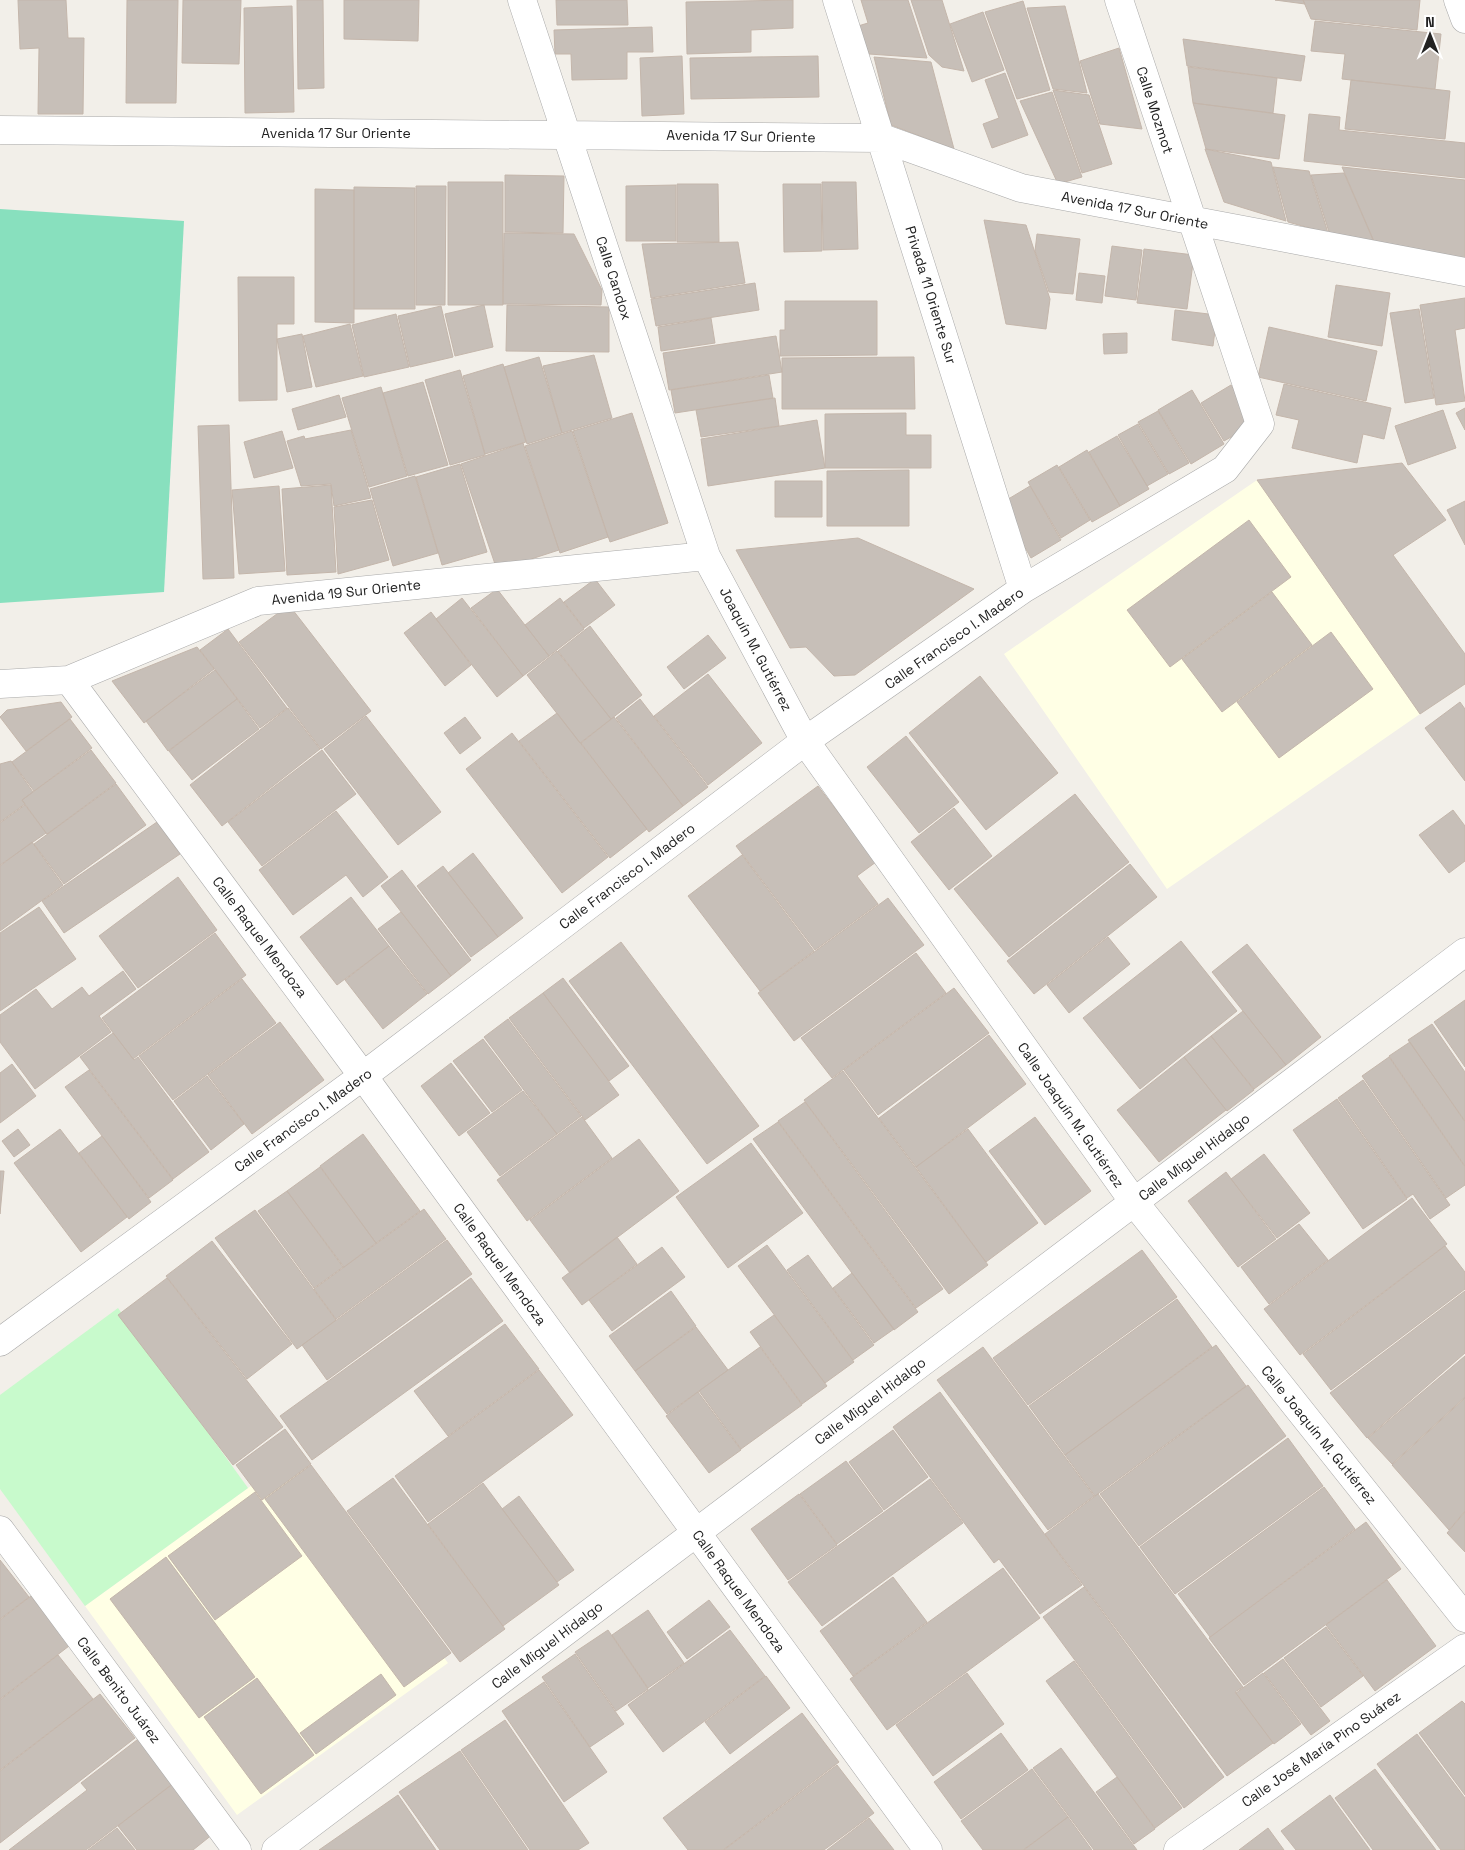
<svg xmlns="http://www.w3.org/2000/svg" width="1465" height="1850" viewBox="0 0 1465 1850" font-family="'Space Grotesk',sans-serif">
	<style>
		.education { fill: #ffffe5 }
		.park { fill: #c8facc }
		.pitch { fill: #88e0be }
		.building { fill: #c7bfb8; stroke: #c4b6ab }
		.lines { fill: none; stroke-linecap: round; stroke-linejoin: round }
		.minor-casing { stroke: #a9a9a9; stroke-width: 29 }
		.tertiary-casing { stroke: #a9a9a9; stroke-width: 29 }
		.minor { stroke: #fff; stroke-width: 28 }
		.tertiary { stroke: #fff; stroke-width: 28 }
		.labels { text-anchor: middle; stroke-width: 5; stroke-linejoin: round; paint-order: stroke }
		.street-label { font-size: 14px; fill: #222; stroke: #fff }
	</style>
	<rect width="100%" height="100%" fill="#f2efe9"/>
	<path class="education" d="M1257 480 1420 714 1167 889 1004 654Z
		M295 1454 448 1663 237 1815 85 1606Z"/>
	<path class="park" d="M118 1308 248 1488 85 1606 0 1489V1395Z"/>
	<path class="pitch" d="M0 209 184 221 164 592 0 603Z"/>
	<path class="building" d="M18 0H66L68 38H84L83 114H38L39 48 20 49Z
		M127 0H178L176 103H126Z
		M183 0H241L239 64 182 63Z
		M297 0H323L324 88 298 89Z
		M344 0H419L418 41 344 39Z
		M556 0H627L628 25H557Z
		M793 0V28L751 30V52L687 54 686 2Z
		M861 0H908L927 58 869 54 858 26 868 23Z
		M911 0H942L964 71 942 67 929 55Z
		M1275 0H1303L1305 4Z
		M1303 0H1420L1417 30 1311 19Z
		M1023 1 1050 90 1017 99 985 12Z
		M292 6 294 112 245 113 244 8Z
		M1065 6 1087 93 1053 89 1027 8Z
		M983 12 1004 70 972 82 950 24Z
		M1315 21 1441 34 1435 89 1342 79 1345 54 1311 51Z
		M652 27 653 52H627V79L572 80 571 54H555L554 30Z
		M1183 39 1305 56 1301 81 1187 66Z
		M1119 48 1142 129 1100 124 1080 61Z
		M682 56 684 114 642 116 640 58Z
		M818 56 819 97 691 99 690 58Z
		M874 57 931 62 954 149 891 125Z
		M1188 67 1277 78 1273 113 1193 103Z
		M1005 73 1028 135 992 148 983 124 999 118 985 80Z
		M1351 80 1450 91 1445 139 1345 129Z
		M1053 90 1089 95 1112 164 1082 173Z
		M1052 92 1082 177 1058 184 1020 101Z
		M1193 103 1285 115 1279 159 1206 149Z
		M1309 114 1340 117 1339 130 1465 143V178L1304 161Z
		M1205 149 1271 162 1286 221 1224 202Z
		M1273 167 1309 171 1328 233 1288 222Z
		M1342 167 1465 180V262L1376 246Z
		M1344 173 1374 242 1330 235 1311 175Z
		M505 175 564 176 563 233 505 232Z
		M448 182H503V305H448Z
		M822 182H856L858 249 823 250Z
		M677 184H718L719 242H677Z
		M783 184H821L822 251 784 252Z
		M676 185V241H626V186Z
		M416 186H446L445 305H416Z
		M354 187 415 188V309H354Z
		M315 189 354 190V323L315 322Z
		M984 220 1026 225 1050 299 1046 329 1006 324Z
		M504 233 574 234 602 290 601 305 503 304Z
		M1037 234 1080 239 1073 294 1049 292 1035 251Z
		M738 242 745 283 651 298 642 244Z
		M1112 246 1142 250 1136 300 1105 296Z
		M1144 249 1194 255 1187 309 1137 303Z
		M1079 273 1105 276 1102 303 1076 300Z
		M238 277H294V324H277V400L239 401Z
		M755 283 759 310 656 326 651 299Z
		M1336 285 1390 293 1382 346 1328 337Z
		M1465 298V328L1455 330 1465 401 1436 405 1420 305Z
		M785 301H877V355L780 356V330H785Z
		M484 305 493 347 455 356 445 314Z
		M507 305 609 307V352L506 351Z
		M441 306 453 357 410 367 398 316Z
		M1419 309 1434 398 1405 403 1390 313Z
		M1175 310 1217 315 1213 346 1172 340Z
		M396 314 409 367 364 377 352 325Z
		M711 318 715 343 661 351 658 327Z
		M350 324 363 376 316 387 303 336Z
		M1269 327 1377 351 1366 401 1258 377Z
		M1127 333V353L1104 354 1103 334Z
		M302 334 312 387 287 392 277 339Z
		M776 336 782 372 669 390 663 353Z
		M594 355 612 418 562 433 543 366Z
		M539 357 562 433 527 444 504 367Z
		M914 357 915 409H782V358Z
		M503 364 526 442 485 454 463 376Z
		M460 370 485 455 450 465 425 380Z
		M769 375 773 398 675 413 671 390Z
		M423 382 448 465 408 476 383 393Z
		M1284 384 1391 408 1384 439 1363 434 1357 463 1292 448 1299 420 1276 415Z
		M1231 385 1254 424 1224 441 1201 403Z
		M381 387 407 476 369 487 342 398Z
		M1192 390 1224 444 1191 464 1158 410Z
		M339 395 346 417 298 430 292 409Z
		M775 398 779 426 701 437 696 410Z
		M1465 408V430L1456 413Z
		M1443 410 1456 448 1408 465 1395 426Z
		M1158 411 1189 463 1169 474 1138 422Z
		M632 413 668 523 610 542 573 431Z
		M906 413V435H931V468H825V414Z
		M817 420 825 468 708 486 701 439Z
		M1138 424 1168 474 1147 486 1118 435Z
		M229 425 234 578 203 579 198 426Z
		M351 430 371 498 334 506 331 484 301 486 287 441 304 436 305 439Z
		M282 431 293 468 254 478 244 442Z
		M572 431 608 537 560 553 525 446Z
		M1117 436 1149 489 1120 506 1089 452Z
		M523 443 559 550 497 570 461 464Z
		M1087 450 1120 506 1092 522 1059 467Z
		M1402 463 1446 520 1393 555 1465 654V684L1420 714 1257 480Z
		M460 464 487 552 442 565 416 477Z
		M1057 465 1090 520 1061 538 1028 482Z
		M909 470V526H827V471Z
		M415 476 438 553 393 566 370 489Z
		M775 481H822V517H775Z
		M331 485 336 572 287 575 282 489Z
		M279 486 285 571 239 574 232 490Z
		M1030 486 1061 540 1031 558 1000 504Z
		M372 500 389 560 338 574 334 507Z
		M1465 501V545L1447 510Z
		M1249 520 1291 577 1170 667 1127 610Z
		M858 538 974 589 855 675 834 676 806 647 790 648 736 550Z
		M595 579 615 605 584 628 564 602Z
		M497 589 549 656 523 676 471 608Z
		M1272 592 1312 645 1222 712 1182 659Z
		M462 598 523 676 497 697 436 619Z
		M560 598 584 629 549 656 525 625Z
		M289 605 371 711 321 749 239 642Z
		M431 612 471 665 445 686 404 633Z
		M590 626 642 695 611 719 558 651Z
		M228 629 287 708 260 728 200 650Z
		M1331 632 1373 689 1279 758 1237 702Z
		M708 635 726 658 684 689 667 667Z
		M197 647 214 669 144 723 112 681Z
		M557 651 611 719 580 743 527 675Z
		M215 670 237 699 168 751 146 721Z
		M708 674 762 743 708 785 654 716Z
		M980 676 1058 773 986 830 909 733Z
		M237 699 259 729 192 780 169 751Z
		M640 699 708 787 683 806 616 718Z
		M61 702 72 717 26 751 0 717 7 710Z
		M1460 702 1465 709V781L1425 728Z
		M288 708 320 749 222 826 190 785Z
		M557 713 647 829 610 858 519 741Z
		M366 716 441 812 398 845 324 749Z
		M465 717 481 738 460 754 444 733Z
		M614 717 683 806 649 832 581 743Z
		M70 719 92 748 34 791 12 762Z
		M512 733 608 857 562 893 466 769Z
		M906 736 959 802 919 833 867 767Z
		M91 750 116 783 47 834 22 800Z
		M322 750 356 794 262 866 228 822Z
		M11 761 33 792 22 800 25 804 0 822V764Z
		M116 784 146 825 64 884 34 844Z
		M818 786 876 862 857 876 878 904 815 950 736 846Z
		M1075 794 1129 862 1009 957 954 889Z
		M25 805 46 833 0 865V823Z
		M954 808 992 856 949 890 911 842Z
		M1453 810 1465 826V861L1449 873 1419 835Z
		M336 811 388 877 363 897 346 875 293 915 259 870Z
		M157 822 180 854 64 933 42 901Z
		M32 842 63 885 0 931V866Z
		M473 853 523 918 498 937 448 873Z
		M742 855 814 951 760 991 688 896Z
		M1130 864 1157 897 1034 994 1007 961Z
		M443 866 498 937 471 957 417 886Z
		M402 870 471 960 451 976 381 886Z
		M178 877 217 930 138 988 99 936Z
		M351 897 389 946 337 985 300 937Z
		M888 898 924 945 794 1041 758 993Z
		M39 907 76 959 0 1011V933Z
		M401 912 451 976 428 994 378 929Z
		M215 933 246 975 133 1059 102 1018Z
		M1108 937 1130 964 1069 1013 1047 985Z
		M1181 941 1237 1011 1140 1089 1083 1018Z
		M621 942 759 1126 707 1164 569 981Z
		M1247 944 1321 1037 1286 1065 1212 972Z
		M389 946 427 994 383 1029 345 980Z
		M916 953 946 993 832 1078 801 1038Z
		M123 971 136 989 99 1016 111 1032 35 1089 0 1042V1015L36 989 52 1009 82 987 89 996Z
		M563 978 629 1066 609 1081 543 993Z
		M242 979 276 1023 173 1100 139 1056Z
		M954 988 989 1033 878 1115 844 1070Z
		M543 993 619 1095 585 1120 509 1018Z
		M1465 1000V1067L1434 1022Z
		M1243 1011 1286 1065 1254 1089 1211 1036Z
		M508 1019 581 1116 557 1134 484 1037Z
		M280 1022 324 1080 252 1134 208 1075Z
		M1432 1024 1465 1072V1121L1408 1040Z
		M113 1033 134 1060 138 1057 209 1152 173 1179 80 1057Z
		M989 1035 1026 1084 916 1167 879 1118Z
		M1211 1036 1254 1090 1227 1111 1184 1057Z
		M483 1039 522 1090 492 1112 453 1061Z
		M1410 1042 1465 1122V1166L1389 1056Z
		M1184 1057 1226 1110 1159 1162 1117 1110Z
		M1389 1057 1465 1167V1185L1446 1198 1362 1076Z
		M451 1063 490 1113 459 1136 421 1086Z
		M12 1064 36 1096 0 1123V1073Z
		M89 1070 173 1180 149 1198 65 1087Z
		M843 1071 988 1265 949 1294 804 1100Z
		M207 1076 244 1124 211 1150 174 1101Z
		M1363 1080 1450 1205 1430 1219 1413 1194 1407 1198 1338 1098Z
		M523 1091 557 1134 500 1176 467 1132Z
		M1337 1099 1407 1199 1363 1229 1293 1130Z
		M805 1102 943 1289 916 1308 778 1121Z
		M582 1117 612 1158 527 1221 497 1180Z
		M1035 1117 1091 1191 1045 1225 989 1151Z
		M778 1122 918 1312 894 1330 753 1139Z
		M18 1129 30 1145 14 1157 2 1141Z
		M60 1129 127 1217 81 1252 14 1163Z
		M968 1129 1038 1223 986 1262 916 1167Z
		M363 1134 420 1211 376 1243 320 1166Z
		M102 1136 151 1202 129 1219 79 1153Z
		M639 1139 679 1191 570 1273 530 1220Z
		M751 1143 803 1213 728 1268 676 1197Z
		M1264 1154 1310 1213 1277 1238 1231 1179Z
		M320 1167 376 1243 344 1267 287 1191Z
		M0 1171H4L0 1214Z
		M1226 1172 1276 1239 1238 1267 1188 1201Z
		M287 1191 343 1267 314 1288 258 1211Z
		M1412 1198 1447 1244 1300 1355 1264 1309Z
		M424 1209 446 1239 336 1319 314 1289Z
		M255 1210 336 1320 297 1349 215 1238Z
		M1299 1224 1328 1260 1269 1304 1241 1267Z
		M617 1237 637 1264 582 1305 562 1278Z
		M447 1240 472 1274 327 1380 302 1345Z
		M212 1241 292 1344 247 1379 166 1276Z
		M767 1245 854 1362 825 1383 738 1266Z
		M1445 1246 1465 1272V1289L1331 1390 1303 1354Z
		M662 1247 685 1277 612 1331 589 1300Z
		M1142 1250 1177 1297 1028 1405 993 1358Z
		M808 1255 874 1345 853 1360 787 1270Z
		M852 1273 894 1329 874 1343 833 1288Z
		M167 1278 283 1427 233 1465 118 1315Z
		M471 1278 503 1321 312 1460 280 1416Z
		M671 1291 696 1326 635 1371 609 1336Z
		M1465 1291V1353L1367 1438 1330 1393Z
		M1177 1299 1212 1347 1065 1455 1029 1406Z
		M774 1315 827 1386 802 1404 750 1332Z
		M505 1324 539 1369 448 1436 414 1391Z
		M696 1327 728 1370 667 1414 635 1371Z
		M1216 1345 1246 1386 1095 1496 1065 1455Z
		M760 1347 802 1405 741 1449 699 1391Z
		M983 1347 1094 1496 1048 1530 937 1380Z
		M1465 1356V1397L1392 1464 1368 1438Z
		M539 1370 573 1415 428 1522 395 1476Z
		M1248 1385 1286 1436 1139 1546 1100 1494Z
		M698 1392 741 1450 709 1473 666 1416Z
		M940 1392 1082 1585 1040 1614 999 1559 994 1563 893 1427Z
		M1465 1398V1511L1449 1530 1392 1465Z
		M285 1429 311 1464 262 1500 236 1465Z
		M893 1430 928 1477 884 1510 849 1462Z
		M1288 1438 1323 1486 1175 1594 1140 1547Z
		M846 1461 883 1511 837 1544 800 1494Z
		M311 1465 451 1653 404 1687 265 1499Z
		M393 1478 505 1629 460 1662 347 1511Z
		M930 1479 963 1523 822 1626 788 1582Z
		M483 1483 559 1585 503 1626 428 1524Z
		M1324 1487 1355 1529 1210 1637 1178 1594Z
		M255 1492 302 1556 215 1620 168 1556Z
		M799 1494 837 1545 788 1580 751 1529Z
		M1098 1494 1243 1687 1235 1692 1273 1743 1227 1776 1045 1534Z
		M519 1496 574 1570 557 1582 502 1509Z
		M1465 1512V1552L1447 1533Z
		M1366 1522 1401 1569 1244 1685 1209 1638Z
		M166 1557 255 1677 199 1718 110 1599Z
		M0 1560 29 1597 0 1619Z
		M1003 1568 1040 1618 887 1730 850 1679Z
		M893 1577 927 1622 853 1676 820 1631Z
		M1387 1580 1436 1646 1375 1691 1326 1625Z
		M1084 1587 1224 1777 1184 1808 1043 1617Z
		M31 1596 69 1646 0 1699V1620Z
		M709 1600 730 1627 687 1659 667 1632Z
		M648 1610 684 1663 648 1688 612 1635Z
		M1326 1627 1363 1676 1321 1707 1284 1658Z
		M608 1630 648 1689 616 1711 575 1652Z
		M730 1630 765 1676 663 1752 628 1705Z
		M575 1654 624 1724 590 1747 542 1677Z
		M58 1655 93 1699 0 1770V1700Z
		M1283 1659 1330 1721 1311 1735 1264 1673Z
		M1074 1661 1182 1808 1155 1828 1046 1681Z
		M967 1673 1004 1724 933 1776 896 1725Z
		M1263 1673 1301 1724 1274 1744 1236 1693Z
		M381 1674 396 1695 316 1754 300 1733Z
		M766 1676 790 1708 730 1754 705 1722Z
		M257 1678 314 1755 261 1794 204 1717Z
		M544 1682 607 1772 564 1802 502 1711Z
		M100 1694 135 1738 0 1843V1771Z
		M1462 1701 1465 1704V1795L1419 1733Z
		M802 1713 839 1762 723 1850H688L663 1818Z
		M505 1720 589 1843 578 1850H530L461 1750Z
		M146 1733 180 1778 86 1850H9L87 1790 81 1783Z
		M1001 1733 1028 1770 961 1819 934 1782Z
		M1417 1734 1465 1798V1850H1441L1377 1764Z
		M1061 1748 1137 1850H1094L1033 1768Z
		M460 1751 528 1850H440L399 1792Z
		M837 1765 874 1813 824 1850H724Z
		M1032 1769 1068 1817 1023 1850H983L961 1821Z
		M1375 1769 1436 1850H1373L1335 1798Z
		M1117 1777 1155 1829 1134 1844 1096 1792Z
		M178 1780 218 1830 193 1850H137L118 1826Z
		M398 1795 436 1850H319Z
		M1330 1795 1370 1850H1296L1281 1831Z
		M1068 1817 1092 1850H1024Z
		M869 1818 894 1850H827Z
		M117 1828 135 1850H88Z
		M1268 1828 1284 1850H1239Z"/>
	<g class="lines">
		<defs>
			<path id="minor" d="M522 0 706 556 805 741 1134 1202 1465 1618
				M837 0 1023 589
				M0 130 882 138 1021 188 1465 272
				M69 680 363 1076 928 1850
				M0 684 69 680 258 601 706 556
				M0 1342 363 1076 805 741 1023 589 1225 469 1260 424 1119 0
				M0 1530 237 1850
				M276 1850 1465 952
				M1178 1850 1465 1648"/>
			<path id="tertiary" d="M1458 0 1465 19"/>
		</defs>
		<use href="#minor" class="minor-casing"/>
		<use href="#tertiary" class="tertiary-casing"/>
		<use href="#minor" class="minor"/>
		<use href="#tertiary" class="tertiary"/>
	</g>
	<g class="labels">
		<g class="street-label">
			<text transform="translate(1155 110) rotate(72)" y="5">Calle Mozmot</text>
			<text x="336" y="138">Avenida 17 Sur Oriente</text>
			<text transform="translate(741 136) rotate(1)" y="5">Avenida 17 Sur Oriente</text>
			<text transform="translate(1135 210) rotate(11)" y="5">Avenida 17 Sur Oriente</text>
			<text transform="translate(614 278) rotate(72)" y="5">Calle Candox</text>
			<text transform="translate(931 295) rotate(73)" y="5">Privada 11 Oriente Sur</text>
			<text transform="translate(346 592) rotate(-6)" y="5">Avenida 19 Sur Oriente</text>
			<text transform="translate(954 638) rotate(-35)" y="5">Calle Francisco I. Madero</text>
			<text transform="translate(756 649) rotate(62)" y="5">Joaquín M. Gutiérrez</text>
			<text transform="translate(627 876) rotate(-37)" y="5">Calle Francisco I. Madero</text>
			<text transform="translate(260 937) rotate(53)" y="5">Calle Raquel Mendoza</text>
			<text transform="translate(1071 1115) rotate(55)" y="5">Calle Joaquín M. Gutiérrez</text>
			<text transform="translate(303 1120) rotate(-36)" y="5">Calle Francisco I. Madero</text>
			<text transform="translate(1194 1157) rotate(-37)" y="5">Calle Miguel Hidalgo</text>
			<text transform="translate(500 1264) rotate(54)" y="5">Calle Raquel Mendoza</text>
			<text transform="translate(870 1401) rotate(-37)" y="5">Calle Miguel Hidalgo</text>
			<text transform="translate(1319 1435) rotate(51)" y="5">Calle Joaquín M. Gutiérrez</text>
			<text transform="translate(739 1591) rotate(54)" y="5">Calle Raquel Mendoza</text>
			<text transform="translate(547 1645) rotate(-37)" y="5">Calle Miguel Hidalgo</text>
			<text transform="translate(119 1690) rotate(53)" y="5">Calle Benito Juárez</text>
			<text transform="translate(1321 1749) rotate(-35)" y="5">Calle José María Pino Suárez</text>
		</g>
	</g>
	<g transform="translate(1430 35)" stroke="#ffffff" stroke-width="4" paint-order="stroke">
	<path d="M0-4L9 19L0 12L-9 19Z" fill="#222222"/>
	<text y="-8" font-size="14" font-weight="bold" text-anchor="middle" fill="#222222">N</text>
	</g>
</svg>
